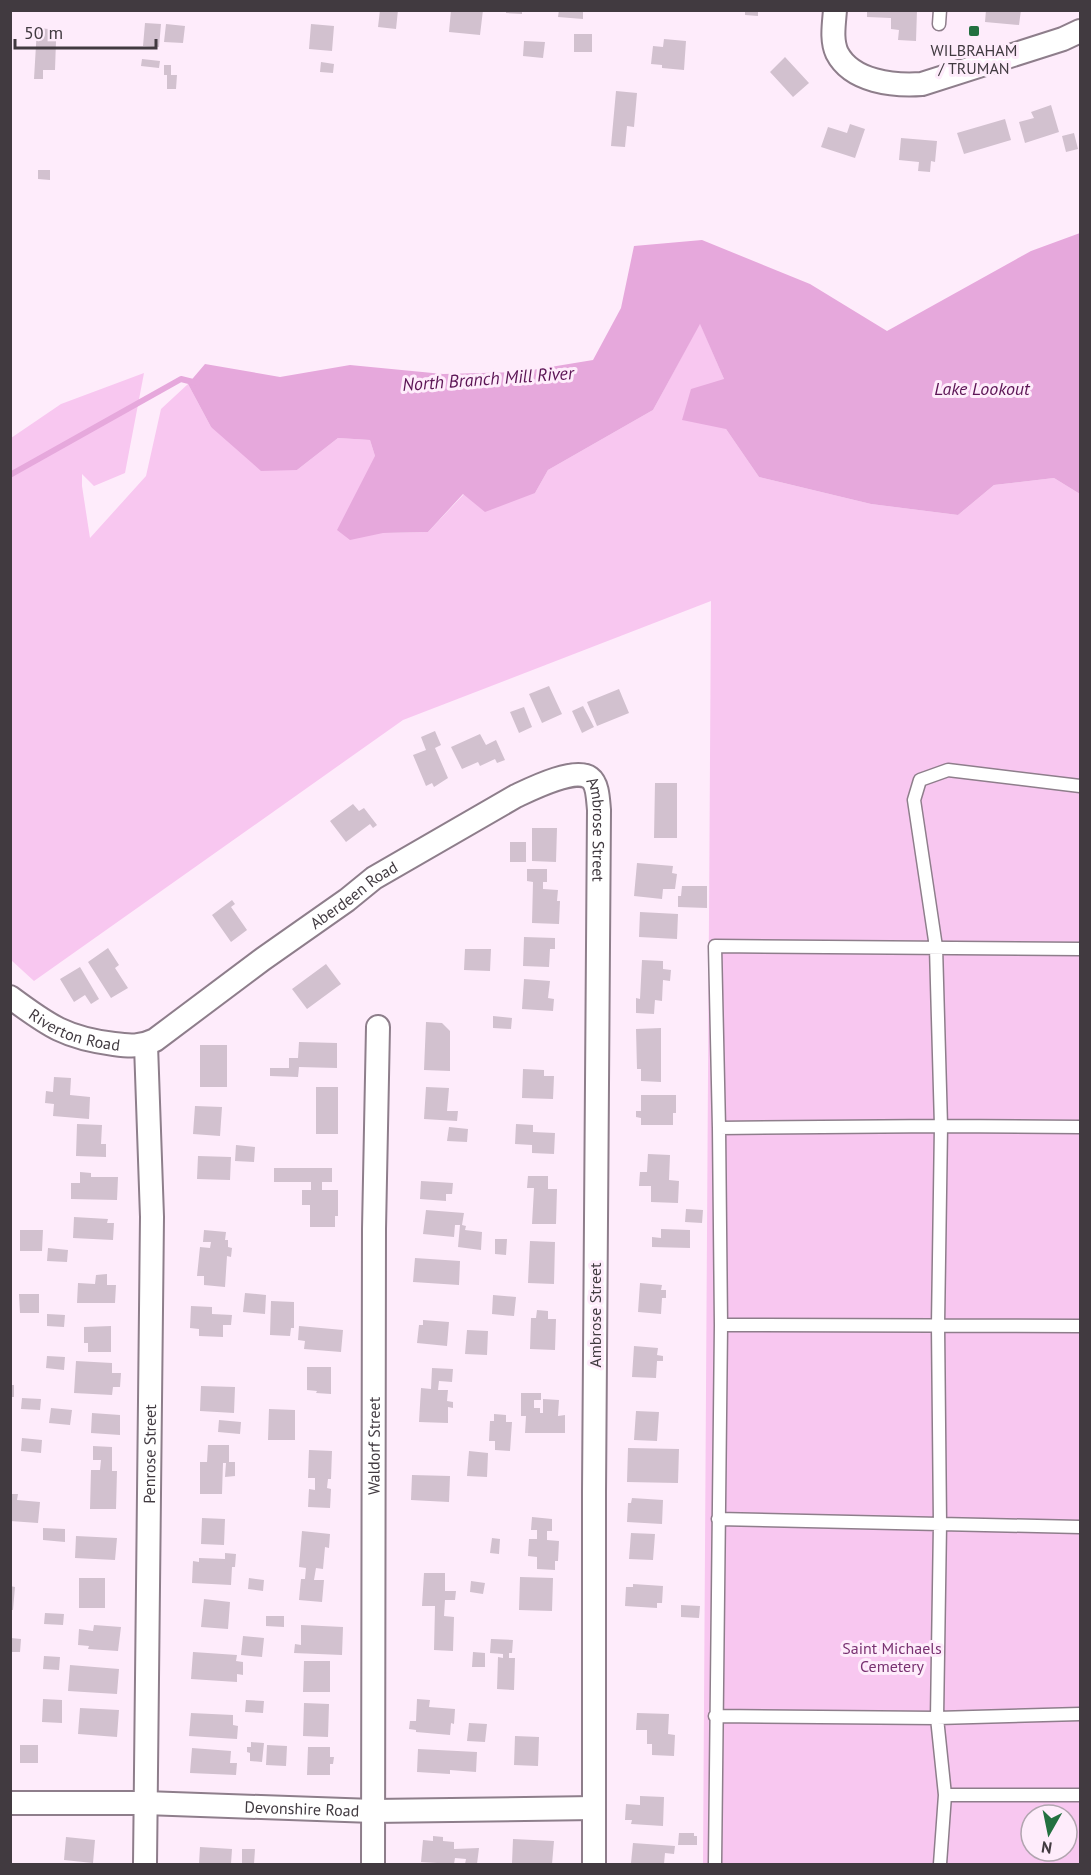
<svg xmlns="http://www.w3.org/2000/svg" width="1091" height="1875" viewBox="0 0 1091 1875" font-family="'PT Sans',sans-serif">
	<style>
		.green { fill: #f8c7f0; fill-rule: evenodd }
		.water { fill: #e6a8dc }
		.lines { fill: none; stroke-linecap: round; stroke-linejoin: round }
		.stream { stroke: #e6a8dc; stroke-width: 6 }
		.building { fill: #d2c1cf }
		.service-casing { stroke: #8e7e8b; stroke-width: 15 }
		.minor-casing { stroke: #8e7e8b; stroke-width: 26 }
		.service { stroke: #fff; stroke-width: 12 }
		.minor { stroke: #fff; stroke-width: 22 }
		.poi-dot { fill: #237040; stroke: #feecfb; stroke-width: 2 }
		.labels { text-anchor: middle; stroke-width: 6; stroke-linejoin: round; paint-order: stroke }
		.poi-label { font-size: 16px; fill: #413a40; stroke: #feecfb }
		.street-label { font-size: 16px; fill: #413a40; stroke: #feecfb }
		.park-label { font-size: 16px; fill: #793271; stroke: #feecfb }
		.water-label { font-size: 18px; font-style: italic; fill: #5c1555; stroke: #feecfb }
	</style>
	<rect width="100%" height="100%" fill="#feecfb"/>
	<path class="green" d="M700 323 724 379 726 429 759 477 871 504 958 515 994 485 1054 478 1080 494V1864H703L711 601 403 720 34 981 11 960V438L61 404 144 373 125 473 94 486 82 474V486L90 538 146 476 161 409 188 384 211 427 297 470 338 438 370 440 375 456 383 533 428 532 464 494 535 493 548 470 653 410ZM1031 1815H1067V1851H1031Z"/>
	<path class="water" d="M1080 233V494L1054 478 994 485 958 515 871 504 759 477 726 429 682 420 691 389 724 379 700 324 653 410 548 470 535 493 485 512 463 494 428 532 383 533 350 540 337 530 375 456 370 440 338 438 297 470 261 471 211 427 188 384 205 364 280 377 350 365 443 374 520 372 593 360 621 308 634 246 702 240 810 284 887 331 1031 251Z"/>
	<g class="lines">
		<path class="stream" d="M10 475 181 379 197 383"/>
	</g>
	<path class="building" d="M380 10H398L396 29 378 27Z
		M451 10H483L480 35 449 32Z
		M506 10H522V14L506 13Z
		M559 10H583V19L558 17Z
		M745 10H758V16L745 15Z
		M867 10H917L916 41 898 40 899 30 891 29V18L867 17Z
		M986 10H1021L1019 25 985 22Z
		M145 23 161 24 159 47 143 46Z
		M166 24 185 26 183 43 164 42Z
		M311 24 334 26 332 51 309 49Z
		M37 28 49 29V41H56L55 70H43V79H34Z
		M574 34H592V52H574Z
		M664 39 686 41 684 70 662 68V65L651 64 653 46 663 47Z
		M524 41 545 42 543 58 523 56Z
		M785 57 809 83 793 97 770 72Z
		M142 59 160 61 159 68 141 66Z
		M321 62 334 64 333 73 320 72Z
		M164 65H171V75H177L176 89H167V75H164Z
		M616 91 637 93 634 127 627 126 625 147 611 146Z
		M1051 105 1059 132 1025 143 1019 122 1034 118 1031 112Z
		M1005 119 1011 140 964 154 957 133Z
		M850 124 865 129 855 158 821 147 828 127 847 133Z
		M1074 133 1078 149 1066 152 1062 136Z
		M901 138 937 141 935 162 931 161 930 172 918 171 919 162 899 160Z
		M38 170H50V180L38 179Z
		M549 686 562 714 542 723 529 694Z
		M619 689 629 713 597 726 587 702Z
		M583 706 594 727 582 733 572 711Z
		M524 707 532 727 519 733 510 712Z
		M435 731 441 745 435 748 448 778 434 787 432 783 426 786 413 755 426 750 421 737Z
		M480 734 486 745 496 740 505 760 497 763 495 759 480 766 478 762 462 769 451 747Z
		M655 783H677V838H654Z
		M353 804 359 811 364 808 377 825 373 828 370 824 346 842 330 821Z
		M532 828H557L556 862 532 861Z
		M510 842H526V862H510Z
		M637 863 673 866 672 873 677 874 675 889H663L662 899 634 896Z
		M527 869H547V882H543V889L558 890 557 901H560L559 924 532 923 533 882 527 881Z
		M682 886H707V908L678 907V896H681Z
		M232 900 235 904 231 907 247 930 231 942 212 915Z
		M640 912 678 914 677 939 639 937Z
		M524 937 555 938V949H550L549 967 523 966Z
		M108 948 119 965 115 968 128 988 111 998 88 962Z
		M465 949H491L490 971 464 970Z
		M642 960 663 961V969L671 970 670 981 663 980 662 1001 655 1000 654 1014 636 1013V998L640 999Z
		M326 964 341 984 307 1009 292 989Z
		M80 967 99 999 91 1004 85 995 74 1002 60 979Z
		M524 979 550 981 548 998 554 999 553 1011 522 1009Z
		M493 1016 512 1018 511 1029 493 1028Z
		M426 1022 442 1023 450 1031V1071L424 1070Z
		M661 1028V1082L641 1081V1069H637L636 1029Z
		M299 1042 337 1043V1068L299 1067 298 1077 270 1076V1068H289V1058H298Z
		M200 1045H227V1087H200Z
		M523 1069 544 1070V1076H554L553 1099 522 1098Z
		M54 1077 71 1078 70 1095 90 1097 89 1119 53 1116 54 1104 45 1103 46 1091 53 1092Z
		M316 1087H338V1134H316Z
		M426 1087 449 1088 447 1111H458L457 1121 424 1119Z
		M641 1095H676V1113H673V1125H641V1118L636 1117V1111H641Z
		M195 1106 222 1107 220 1136 193 1134Z
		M77 1124 102 1125 101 1144H106V1157L76 1156Z
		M516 1124 533 1125V1132L555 1133 554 1154 532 1153V1145L515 1144Z
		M449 1127 468 1129 467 1142 447 1141Z
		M236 1145 255 1147 254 1162 235 1161Z
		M648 1154 670 1155 669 1180 679 1181 678 1203 651 1202V1186H639L640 1172H647Z
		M198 1156 231 1157 230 1180 197 1179Z
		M274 1168H332V1182H322V1190H338V1216H335V1227H310V1205H302V1190H311V1182H274Z
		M80 1172 91 1173V1177H118L117 1200 71 1199V1183H80Z
		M528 1176H548V1189H557L556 1224H532L534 1188H527Z
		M421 1181 453 1183 452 1194H446V1201L420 1199Z
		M686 1209 703 1210 702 1223 685 1222Z
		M426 1210 464 1213 462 1225 466 1226 465 1230 482 1232 481 1250 458 1247 460 1225H455L454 1237 423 1234Z
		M74 1217 108 1219 107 1223H114L113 1240 73 1238Z
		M661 1229 690 1230V1248L652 1247V1237L661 1238Z
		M20 1230H43L42 1251H20Z
		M204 1230 226 1232 225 1240H228V1247L232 1248 231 1257 227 1256 225 1287 204 1285V1276H197L200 1247 210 1248 211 1242H203Z
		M495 1239H507L506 1255 495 1254Z
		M530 1241 555 1242 554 1284 528 1283Z
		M48 1248 68 1250 67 1262 47 1261Z
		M415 1258 460 1261 459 1285 413 1282Z
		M107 1274V1285H116L115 1303H77L78 1283 95 1284 96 1275Z
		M640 1283 662 1285 661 1290H666V1298H662L661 1314 638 1312Z
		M245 1293 266 1295 265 1314 243 1312Z
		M19 1294H39V1313H20Z
		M493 1295 516 1297 514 1316 492 1314Z
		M271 1301 294 1302V1328H291L290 1336 270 1335Z
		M191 1306 212 1307V1314L232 1315 231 1325H223V1337L199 1336V1329L190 1328Z
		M537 1310 548 1311V1319H556L555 1350 530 1349 531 1318H536Z
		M47 1314 65 1315 64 1327 47 1326Z
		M423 1320 449 1322 447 1346 417 1343 419 1325H423Z
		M111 1326V1352H88V1343H84V1327Z
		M299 1326 343 1330 341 1352 304 1349 305 1341 298 1340Z
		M467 1330 488 1331 487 1355 465 1354Z
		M634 1346 658 1348 657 1355 663 1356V1361H657L656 1378 632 1377Z
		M47 1356 65 1357 64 1370 46 1368Z
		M76 1361 112 1363V1373H121L120 1387H113L112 1395 74 1393Z
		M307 1367H331V1394L316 1393 317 1391 307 1390Z
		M432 1368 453 1369 452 1382 439 1381 438 1390H448L447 1401 453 1402V1408L448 1407V1423L419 1422 421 1388 431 1389Z
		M10 1385H14V1397H10Z
		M201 1386 235 1387 234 1413 200 1411Z
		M521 1393H541V1400H534V1408H540V1413H543V1399L559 1400 558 1416 565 1415V1433H525L526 1416H521Z
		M22 1398 41 1399 40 1410 21 1409Z
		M51 1408 72 1410 70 1425 49 1423Z
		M269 1409 295 1410V1440H268Z
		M636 1411 659 1412 657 1441 634 1440Z
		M92 1413 120 1415V1435L91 1433Z
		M494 1414 506 1415V1422H512L510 1451 495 1450V1441H489L490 1421H494Z
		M219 1420 241 1422 240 1434 218 1432Z
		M22 1438 42 1440 41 1453 21 1451Z
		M208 1445H229V1462H235V1476L225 1477 226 1463H223L222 1494H200V1462H207Z
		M93 1446 112 1447V1471H117L116 1509H90L91 1470H100L101 1460H93Z
		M628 1448 679 1449 678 1483 627 1482Z
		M309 1450 332 1451 331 1479H328L327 1488 331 1489 330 1508 308 1507 309 1489 315 1490V1478H308Z
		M469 1451 488 1453 487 1477 467 1476Z
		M412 1475 450 1476 449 1502 411 1500Z
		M10 1494H18L17 1500 40 1502 38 1523 10 1521Z
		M632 1498 663 1500 662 1524 627 1522 628 1503H631Z
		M532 1517 552 1519V1531H547V1540L559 1541 558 1561H555V1570L537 1569V1557L528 1556 529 1539H537V1530H531Z
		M202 1518 225 1519 224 1545 201 1544Z
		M43 1528 65 1529V1542L43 1540Z
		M302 1531 330 1534 329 1548 325 1547 323 1569 316 1568 314 1580H324L322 1602 299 1600 301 1579H305L306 1568 299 1567Z
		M631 1533 655 1534 653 1560 629 1559Z
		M76 1536 117 1538 115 1560 75 1558Z
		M492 1538 500 1539 499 1554 490 1553Z
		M225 1553 236 1554 235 1567H232L231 1585 192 1583 193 1561 199 1562V1558L225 1559Z
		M424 1573H445V1591H456L455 1600H445L444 1616 454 1617 453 1651 434 1650 435 1606H422Z
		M520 1577 553 1578 552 1611 519 1610Z
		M79 1578H105V1608H79Z
		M249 1578 264 1580 263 1591 248 1589Z
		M471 1581 485 1583 483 1594 470 1592Z
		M633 1584 663 1586 662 1603H657V1608L625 1606 626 1587H633Z
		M10 1586 15 1587 13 1610H10Z
		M204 1599 230 1602 228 1629 201 1627Z
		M681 1605 700 1606 699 1618 681 1617Z
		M45 1613 64 1614 63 1625 44 1624Z
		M266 1616H284V1627L266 1626Z
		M94 1625 121 1627 118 1651 88 1649 89 1646 78 1645 79 1629 93 1631Z
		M301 1625 343 1627 342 1655 294 1653 295 1644 301 1645Z
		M243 1636 264 1638 262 1657 241 1655Z
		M11 1638 21 1639 20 1652H11Z
		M491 1639 513 1640 512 1653H509V1658H515L514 1690 497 1689 498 1657 503 1658V1654L490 1653Z
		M193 1652 237 1655 236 1661 243 1662V1675L237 1674V1682L191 1679Z
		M473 1652 485 1653V1667H472Z
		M44 1656 60 1657 59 1670 43 1669Z
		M304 1661H330V1692H303Z
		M70 1665 119 1669 117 1694 68 1691Z
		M43 1699 62 1700V1723L42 1722Z
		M417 1699 430 1700 429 1707 455 1709 454 1724 451 1723 450 1735 416 1732V1730L409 1729 410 1721H416Z
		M246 1700 264 1701 263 1713 245 1712Z
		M304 1703 329 1704 328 1737 303 1736Z
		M80 1708 119 1710 117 1737 78 1734Z
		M191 1713 233 1715V1725L238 1726 237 1739 189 1736Z
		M637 1713 669 1714 668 1734 675 1735 674 1756 652 1755V1744H647V1730H636Z
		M469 1723 487 1724 485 1742 467 1741Z
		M515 1736 539 1737 538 1766 514 1765Z
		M251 1742 264 1743 262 1762 250 1761V1753L247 1752V1747H251Z
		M20 1745H38V1763H20Z
		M267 1745 287 1746 286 1766 266 1765Z
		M308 1747H330V1757H334L333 1764H330V1775H307Z
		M192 1748 231 1751 230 1763H237L236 1775 190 1773Z
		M418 1749 477 1752 476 1772 450 1770V1774L417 1772Z
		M640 1796 664 1797 663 1826 631 1824 632 1820H625L626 1804 640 1805Z
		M679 1833H694V1836H697V1845H678Z
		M433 1836 443 1837V1841L454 1842V1849L479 1848 477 1864H465L466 1859 455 1858 454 1864 421 1862 423 1840 433 1841Z
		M66 1837 95 1840 93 1863 64 1860Z
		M513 1839 554 1841 552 1864 512 1863Z
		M633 1843 675 1846 674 1854 665 1853 664 1864 631 1863Z
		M200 1847 232 1849 231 1864H199Z
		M242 1849H255L254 1864H242Z"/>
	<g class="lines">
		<defs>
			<path id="service" d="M939 24 940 10
				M1080 786 948 770 920 780 914 800 936 947 941 1126 719 1128 715 946 1080 949
				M1080 1127 941 1126 938 1325 940 1524 937 1718 945 1795H1080
				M721 1325 1080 1326
				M718 1519 1080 1527
				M715 1716 937 1718 1080 1714
				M715 1864 721 1325 719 1128
				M940 1864 945 1795"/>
			<g id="minor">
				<path d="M835 10C834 24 831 40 837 53 852 82 894 86 922 84L1063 39 1080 31"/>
				<path id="s1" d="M10 997C49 1026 66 1038 114 1044 129 1046 141 1047 155 1040L263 959 347 900 374 878 516 796C531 789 575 767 590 778 598 784 598 800 599 810L594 1493V1864"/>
				<path id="s2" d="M10 1803H145L373 1811 594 1808"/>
				<path id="s3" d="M145 1864 152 1217 146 1045"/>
				<path id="s4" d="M373 1864 374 1229 378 1027"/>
			</g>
		</defs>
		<use href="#service" class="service-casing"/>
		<use href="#minor" class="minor-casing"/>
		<use href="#service" class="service"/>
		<use href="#minor" class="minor"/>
	</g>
	<rect class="poi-dot" x="968" y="25" width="12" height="12" rx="3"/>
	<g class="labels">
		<g class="poi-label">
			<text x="974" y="56">WILBRAHAM<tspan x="974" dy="18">/ TRUMAN</tspan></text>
		</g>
		<g class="street-label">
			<text dy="6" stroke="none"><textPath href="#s1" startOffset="726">Ambrose Street</textPath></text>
			<text dy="6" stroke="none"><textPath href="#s1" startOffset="404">Aberdeen Road</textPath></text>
			<text dy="6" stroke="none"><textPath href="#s1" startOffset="74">Riverton Road</textPath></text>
			<text transform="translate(595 1315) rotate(-90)" y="6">Ambrose Street</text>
			<text dy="6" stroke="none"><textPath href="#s4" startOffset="418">Waldorf Street</textPath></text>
			<text dy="6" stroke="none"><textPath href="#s3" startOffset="410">Penrose Street</textPath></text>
			<text dy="6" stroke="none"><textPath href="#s2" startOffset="292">Devonshire Road</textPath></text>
		</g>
		<g class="park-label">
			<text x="892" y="1654">Saint Michaels<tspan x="892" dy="18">Cemetery</tspan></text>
		</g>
		<g class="water-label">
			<text transform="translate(488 379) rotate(-4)" y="6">North Branch Mill River</text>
			<text x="982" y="395">Lake Lookout</text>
		</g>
	</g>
	<rect width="1091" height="1875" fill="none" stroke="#413a40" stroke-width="24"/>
	<g transform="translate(1049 1833) rotate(189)"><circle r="28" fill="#feecfb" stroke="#b2a5b0" stroke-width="1.5"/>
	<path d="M0-4.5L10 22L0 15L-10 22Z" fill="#237040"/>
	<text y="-9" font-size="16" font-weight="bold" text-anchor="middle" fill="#413a40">N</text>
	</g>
	<path d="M15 39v9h141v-9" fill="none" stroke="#413a40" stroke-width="3"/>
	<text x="24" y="39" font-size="18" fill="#413a40" stroke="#feecfb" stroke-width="4.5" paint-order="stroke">50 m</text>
</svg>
